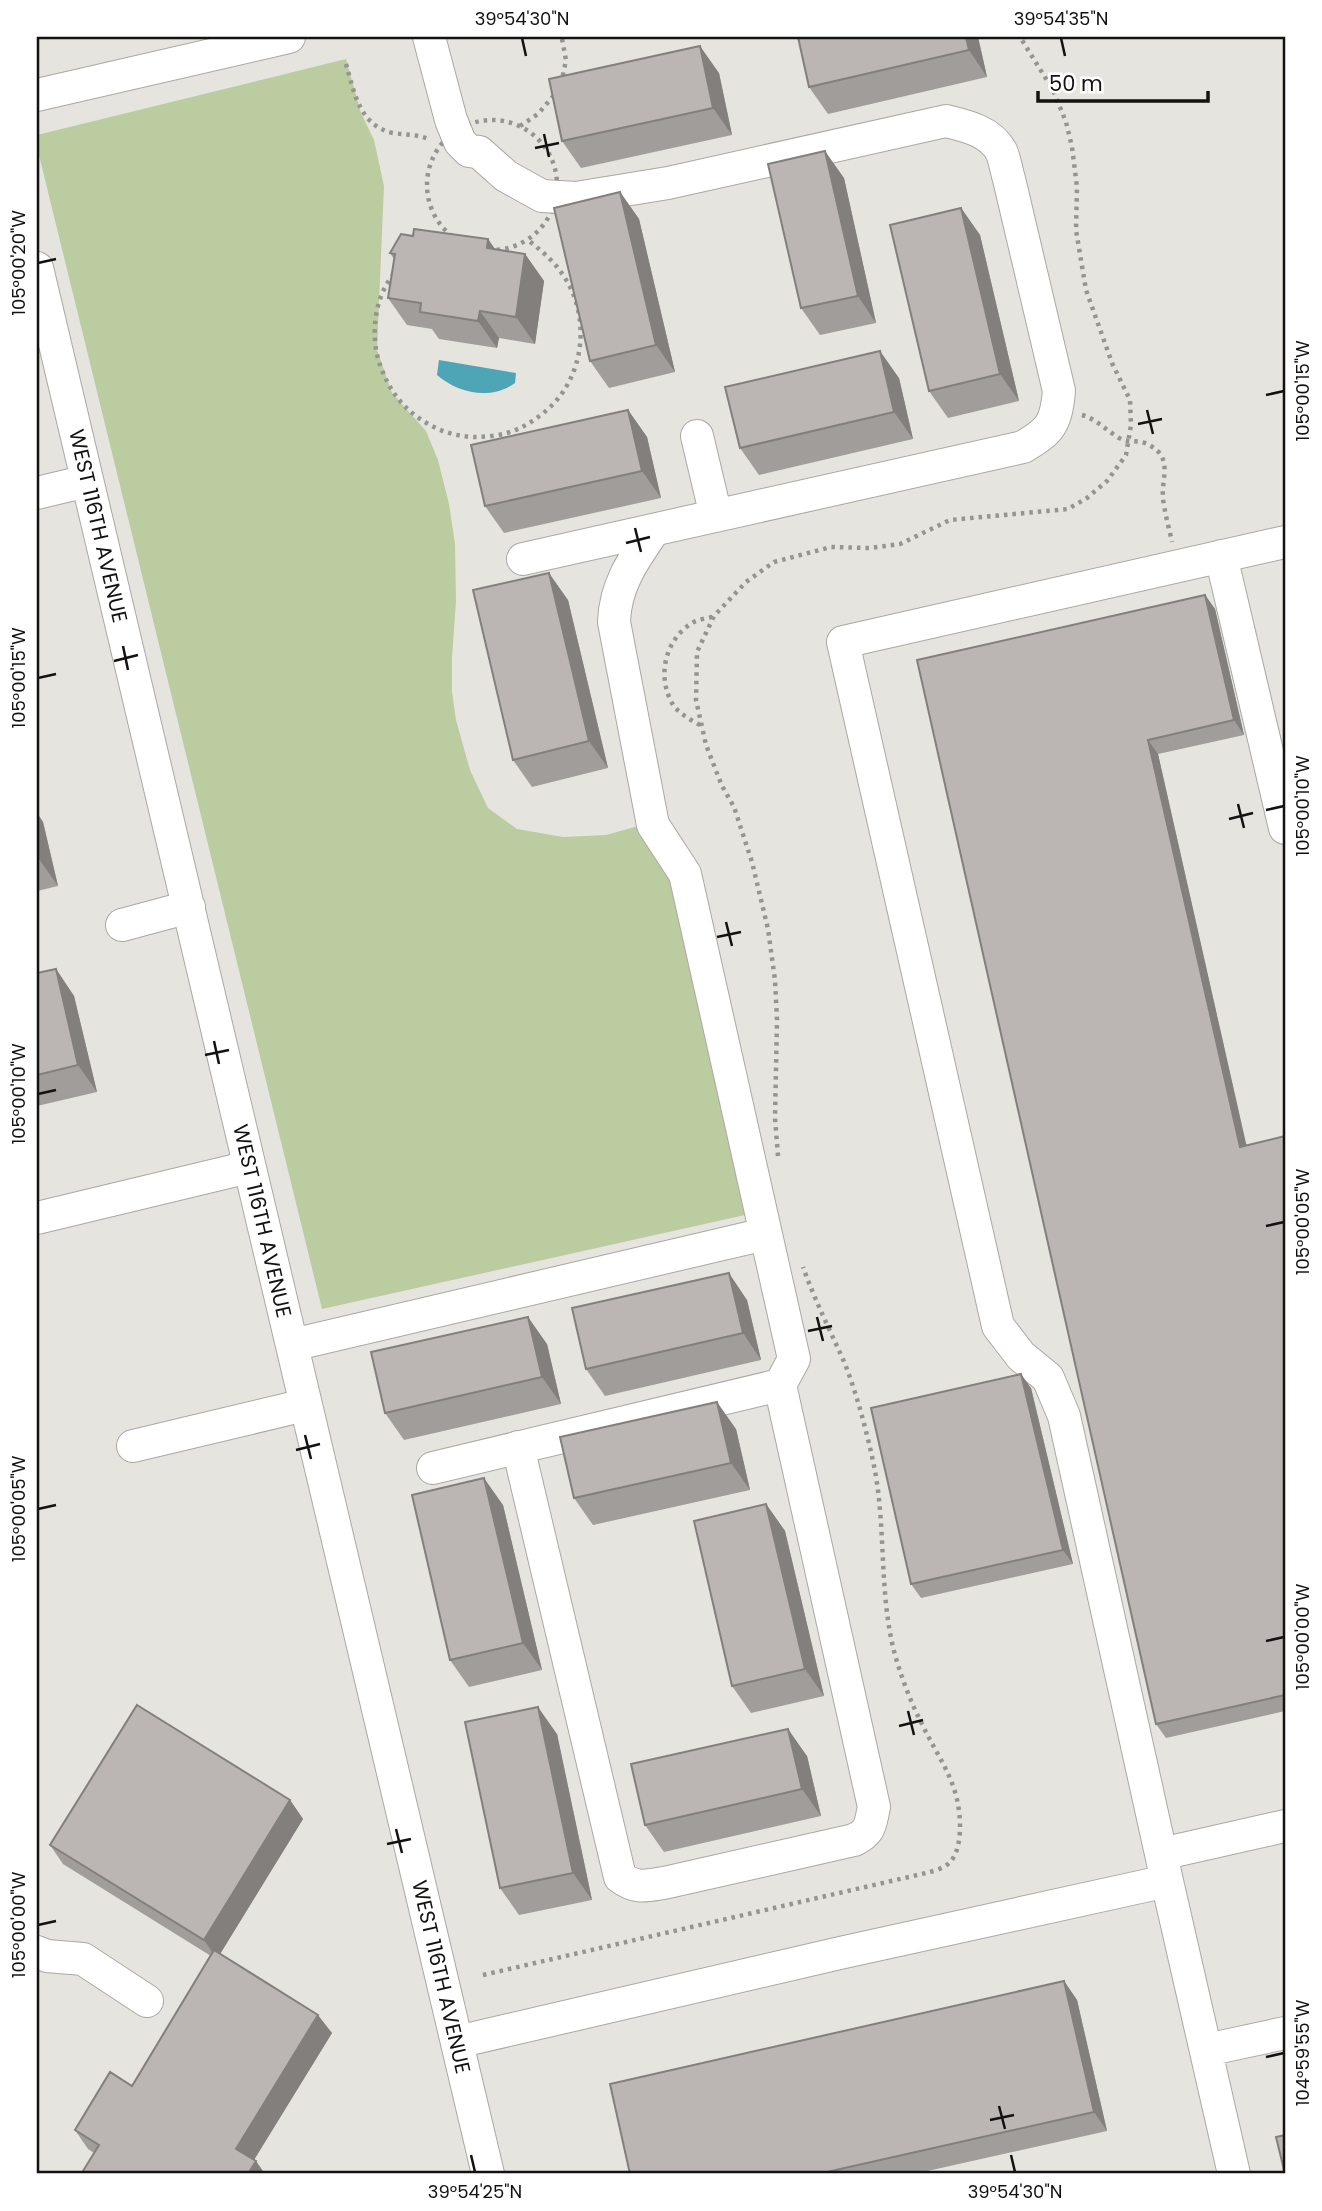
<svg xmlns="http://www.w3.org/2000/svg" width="1322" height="2211" viewBox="0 0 1322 2211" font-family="Poppins,sans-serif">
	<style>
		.green { fill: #bacca0 }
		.water { fill: #4da5b6 }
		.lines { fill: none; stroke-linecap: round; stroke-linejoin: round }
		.minor-casing { stroke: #aba8a4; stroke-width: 34 }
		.path { stroke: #969491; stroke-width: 4.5; stroke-dasharray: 3.5 5; stroke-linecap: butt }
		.minor { stroke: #fff; stroke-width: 32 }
		.wall { fill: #a19d9a }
		.shaded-wall { fill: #837f7d }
		.building { fill: #bbb6b3; stroke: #837f7d; stroke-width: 2 }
		.ticks { fill: none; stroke: #131211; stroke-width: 2.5 }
		.labels { text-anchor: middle; stroke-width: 5; stroke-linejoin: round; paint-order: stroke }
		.street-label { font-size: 21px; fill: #131211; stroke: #fff }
		.neatline { fill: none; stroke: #131211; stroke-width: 2.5 }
		.ticks-label { font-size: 18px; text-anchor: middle; fill: #131211 }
	</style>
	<rect width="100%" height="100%" fill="#e6e4df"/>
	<path class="green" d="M346 59 361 113 374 140 384 186 377 350 392 393 426 431 438 460 449 504 455 544 456 601 452 658V692L456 720 470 770 488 808 517 829 563 837 606 835 642 825 676 880 754 1213 322 1309 37 147V135Z"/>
	<path class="water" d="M439 360 516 373 515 383C491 400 459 394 437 375Z"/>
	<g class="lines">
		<defs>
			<path id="minor" d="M429 37 451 120 460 142 469 151 479 152 506 176 542 196 576 198 668 183 946 121C966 126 990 131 1001 151 1005 159 1006 170 1009 179L1059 391C1056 423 1051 431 1023 447L523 559
				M37 95 289 37
				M37 268 488 2174
				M697 436 716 516
				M37 493 87 481
				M1221 556 1285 828
				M122 925 189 907
				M37 1218 249 1167
				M292 1345 765 1234
				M133 1446 305 1405
				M518 1447 620 1877C636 1889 645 1886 664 1883L854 1840C871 1832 870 1825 874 1807L780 1385
				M433 1468 780 1385 794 1359 685 874 653 825 614 622C615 585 634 559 654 530
				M1161 1854 1285 1826
				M37 1952 47 1956 83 1959 147 2001
				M457 2042 840 1953 1167 1881
				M1206 2050 1285 2033
				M1234 2174 1167 1881 1064 1416 1048 1378 1021 1356 998 1326 843 642 1285 542"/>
		</defs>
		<use href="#minor" class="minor-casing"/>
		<path class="path" d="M562 39 566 60 562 80
			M346 64C354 91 359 126 393 133 406 135 418 134 431 140
			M427 185a65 65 0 1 1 130 0a65 65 0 1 1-130 0Z
			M520 126 538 114 555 94
			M394 274C374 297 370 337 380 365 389 390 402 408 425 422 446 435 467 439 491 436 513 434 531 424 548 409 584 377 591 319 565 278 555 262 542 251 528 240
			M1082 415C1096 419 1106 430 1119 438 1128 443 1136 440 1145 443 1175 456 1161 476 1163 499 1165 514 1169 528 1172 542
			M700 725C689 719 676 712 671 701 657 674 666 639 692 623 697 620 706 618 713 617
			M778 1156 775 1118 777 1020 775 980 768 929 752 862 734 807 722 786 706 745 696 700 697 652 714 616 746 582 774 562 831 547 870 548 900 544 950 520 1068 509 1087 498 1107 481 1126 455 1131 425 1130 400 1112 363 1086 290 1076 230 1077 187 1072 147 1066 122 1053 90 1020 37
			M483 1975 926 1873C934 1871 945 1868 950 1862 961 1851 961 1825 959 1811 955 1777 936 1754 922 1724 911 1703 902 1679 895 1655 878 1592 887 1525 873 1461 866 1429 857 1395 845 1364 831 1332 815 1301 803 1267"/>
		<use href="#minor" class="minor"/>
	</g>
	<path class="wall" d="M798 37H978L987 77 828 114 809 87Z
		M719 73 732 135 581 168 562 141Z
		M844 178 876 323 820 335 801 308Z
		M620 192 639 219 675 372 609 388 590 361Z
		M961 208 980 235 1019 401 948 418 929 391Z
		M413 236 488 239 495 250 525 254 544 281 535 344 499 338 497 348 439 339 432 329 407 325 388 298 394 259 390 253Z
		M899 378 913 439 759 475 740 448Z
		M628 410 647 437 661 498 504 533 485 506Z
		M1205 595 1215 609 1244 735 1158 754 1246 1145 1285 1136V1711L1166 1738 1156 1724 917 660Z
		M568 600 608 768 532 787 513 760Z
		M37 813 43 822 58 886 37 891Z
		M56 969 74 996 97 1092 37 1106V973Z
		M747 1300 761 1360 605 1396 586 1369Z
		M547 1344 561 1404 404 1440 385 1413Z
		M1031 1388 1073 1564 921 1598 911 1584Z
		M736 1429 750 1490 593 1525 574 1498Z
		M766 1504 785 1531 824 1696 751 1713 732 1686Z
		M503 1505 542 1670 469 1687 450 1660Z
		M557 1734 592 1900 519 1915 500 1888Z
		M807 1756 821 1816 664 1852 645 1825Z
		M290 1800 303 1819 220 1954 332 2033 254 2160 265 2174H86L83 2171 94 2153 88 2149 75 2130 132 2086 211 1956 63 1864 50 1845Z
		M1064 1981 1077 2000 1107 2131 914 2174H630Z"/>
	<path class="shaded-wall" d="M966 37H978L987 77 969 50Z
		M700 46 719 73 732 135 713 108Z
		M825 151 844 178 876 323 858 296Z
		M620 192 639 219 675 372 656 345Z
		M961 208 980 235 1019 401 1000 374Z
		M488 239 507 266 487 248Z
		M525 254 544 281 535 344 516 317Z
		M480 311 499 338 497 348 478 321Z
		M880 351 899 378 913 439 894 412Z
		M628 410 647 437 661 498 642 471Z
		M549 573 568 600 608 768 589 741Z
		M1205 595 1215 609 1244 735 1234 720Z
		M1148 740 1158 754 1250 1161 1240 1147Z
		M37 813 43 822 58 886 39 859 37 850Z
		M56 969 74 996 97 1092 78 1065Z
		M729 1273 747 1300 761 1360 743 1333Z
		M528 1317 547 1344 561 1404 542 1377Z
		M1021 1374 1031 1388 1073 1564 1063 1550Z
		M717 1402 736 1429 750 1490 731 1463Z
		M484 1478 503 1505 542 1670 523 1643Z
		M766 1504 785 1531 824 1696 805 1669Z
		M538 1707 557 1734 592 1900 573 1873Z
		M788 1729 807 1756 821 1816 802 1789Z
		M290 1800 303 1819 217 1959 204 1940Z
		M1064 1981 1077 2000 1107 2131 1094 2112Z
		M318 2015 332 2033 249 2168 236 2149Z
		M256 2161 265 2174H248Z"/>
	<path class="building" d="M798 37H966L969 50 809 87Z
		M700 46 713 108 562 141 549 79Z
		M825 151 858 296 801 308 768 164Z
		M620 192 656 345 590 361 554 208Z
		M961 208 1000 374 929 391 890 225Z
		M414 229 488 239 487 248 525 254 516 317 480 311 478 321 420 312 421 303 388 298 395 254 390 253 401 234 413 236Z
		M880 351 894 412 740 448 725 387Z
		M628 410 642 471 485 506 471 445Z
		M549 573 589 741 513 760 473 590Z
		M1205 595 1234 720 1148 740 1240 1147 1285 1136V1695L1156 1724 917 660Z
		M56 969 78 1065 37 1075V973Z
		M729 1273 743 1333 586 1369 572 1308Z
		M528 1317 542 1377 385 1413 371 1352Z
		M1021 1374 1063 1550 911 1584 871 1408Z
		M717 1402 731 1463 574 1498 560 1437Z
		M484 1478 523 1643 450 1660 412 1495Z
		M766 1504 805 1669 732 1686 694 1521Z
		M137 1705 290 1800 204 1940 50 1845Z
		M538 1707 573 1873 500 1888 465 1722Z
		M788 1729 802 1789 645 1825 631 1764Z
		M214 1950 318 2015 236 2149 256 2161 248 2174H89L83 2171 99 2145 75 2130 110 2072 132 2086Z
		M1064 1981 1094 2112 818 2174H630L610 2084Z
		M1285 2135V2174L1276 2137Z"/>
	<path class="ticks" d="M522 38 526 56M1061 38 1065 56M544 134 549 157M535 148 559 143M38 263 56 259M1266 395 1284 391M1147 410 1153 434M1138 424 1162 419M635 528 641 552M626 543 650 537M123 646 128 670M114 661 138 655M38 678 56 674M1238 804 1244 828M1266 810 1284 806M1229 819 1253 813M726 922 732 946M717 937 741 932M214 1041 219 1064M205 1055 229 1050M38 1094 56 1090M1266 1226 1284 1222M817 1317 823 1341M808 1331 832 1326M305 1435 311 1459M296 1450 320 1444M38 1509 56 1505M1266 1641 1284 1637M908 1711 914 1735M899 1726 923 1720M396 1829 402 1853M387 1844 411 1839M38 1925 56 1921M1266 2057 1284 2053M999 2106 1005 2129M990 2120 1014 2115M471 2155 475 2172M1011 2155 1015 2172"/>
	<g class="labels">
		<g class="street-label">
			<text transform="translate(98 526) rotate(77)" y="7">WEST 116TH AVENUE</text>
			<text transform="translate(262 1221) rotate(77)" y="7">WEST 116TH AVENUE</text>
			<text transform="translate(441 1977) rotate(77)" y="7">WEST 116TH AVENUE</text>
		</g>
	</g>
	<rect width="1322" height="2211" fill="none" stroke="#ffffff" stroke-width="77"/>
	<path d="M1038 91v10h170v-10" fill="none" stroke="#131211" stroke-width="3.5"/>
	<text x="1049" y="91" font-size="21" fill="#131211" stroke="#ffffff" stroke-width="5" paint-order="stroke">50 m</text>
	<rect x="38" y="38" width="1246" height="2134" class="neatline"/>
	<g class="ticks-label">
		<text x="522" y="25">39°54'30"N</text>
		<text x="1061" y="25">39°54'35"N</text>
		<text transform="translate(19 263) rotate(-90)" y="6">105°00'20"W</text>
		<text transform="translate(1303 391) rotate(-90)" y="6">105°00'15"W</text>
		<text transform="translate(19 678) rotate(-90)" y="6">105°00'15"W</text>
		<text transform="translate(1303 806) rotate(-90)" y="6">105°00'10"W</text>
		<text transform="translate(19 1094) rotate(-90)" y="6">105°00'10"W</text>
		<text transform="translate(1303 1222) rotate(-90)" y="6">105°00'05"W</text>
		<text transform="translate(19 1509) rotate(-90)" y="6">105°00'05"W</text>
		<text transform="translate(1303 1637) rotate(-90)" y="6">105°00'00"W</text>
		<text transform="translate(19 1925) rotate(-90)" y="6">105°00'00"W</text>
		<text transform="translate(1303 2053) rotate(-90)" y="6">104°59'55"W</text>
		<text x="475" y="2198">39°54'25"N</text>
		<text x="1015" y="2198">39°54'30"N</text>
	</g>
</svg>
